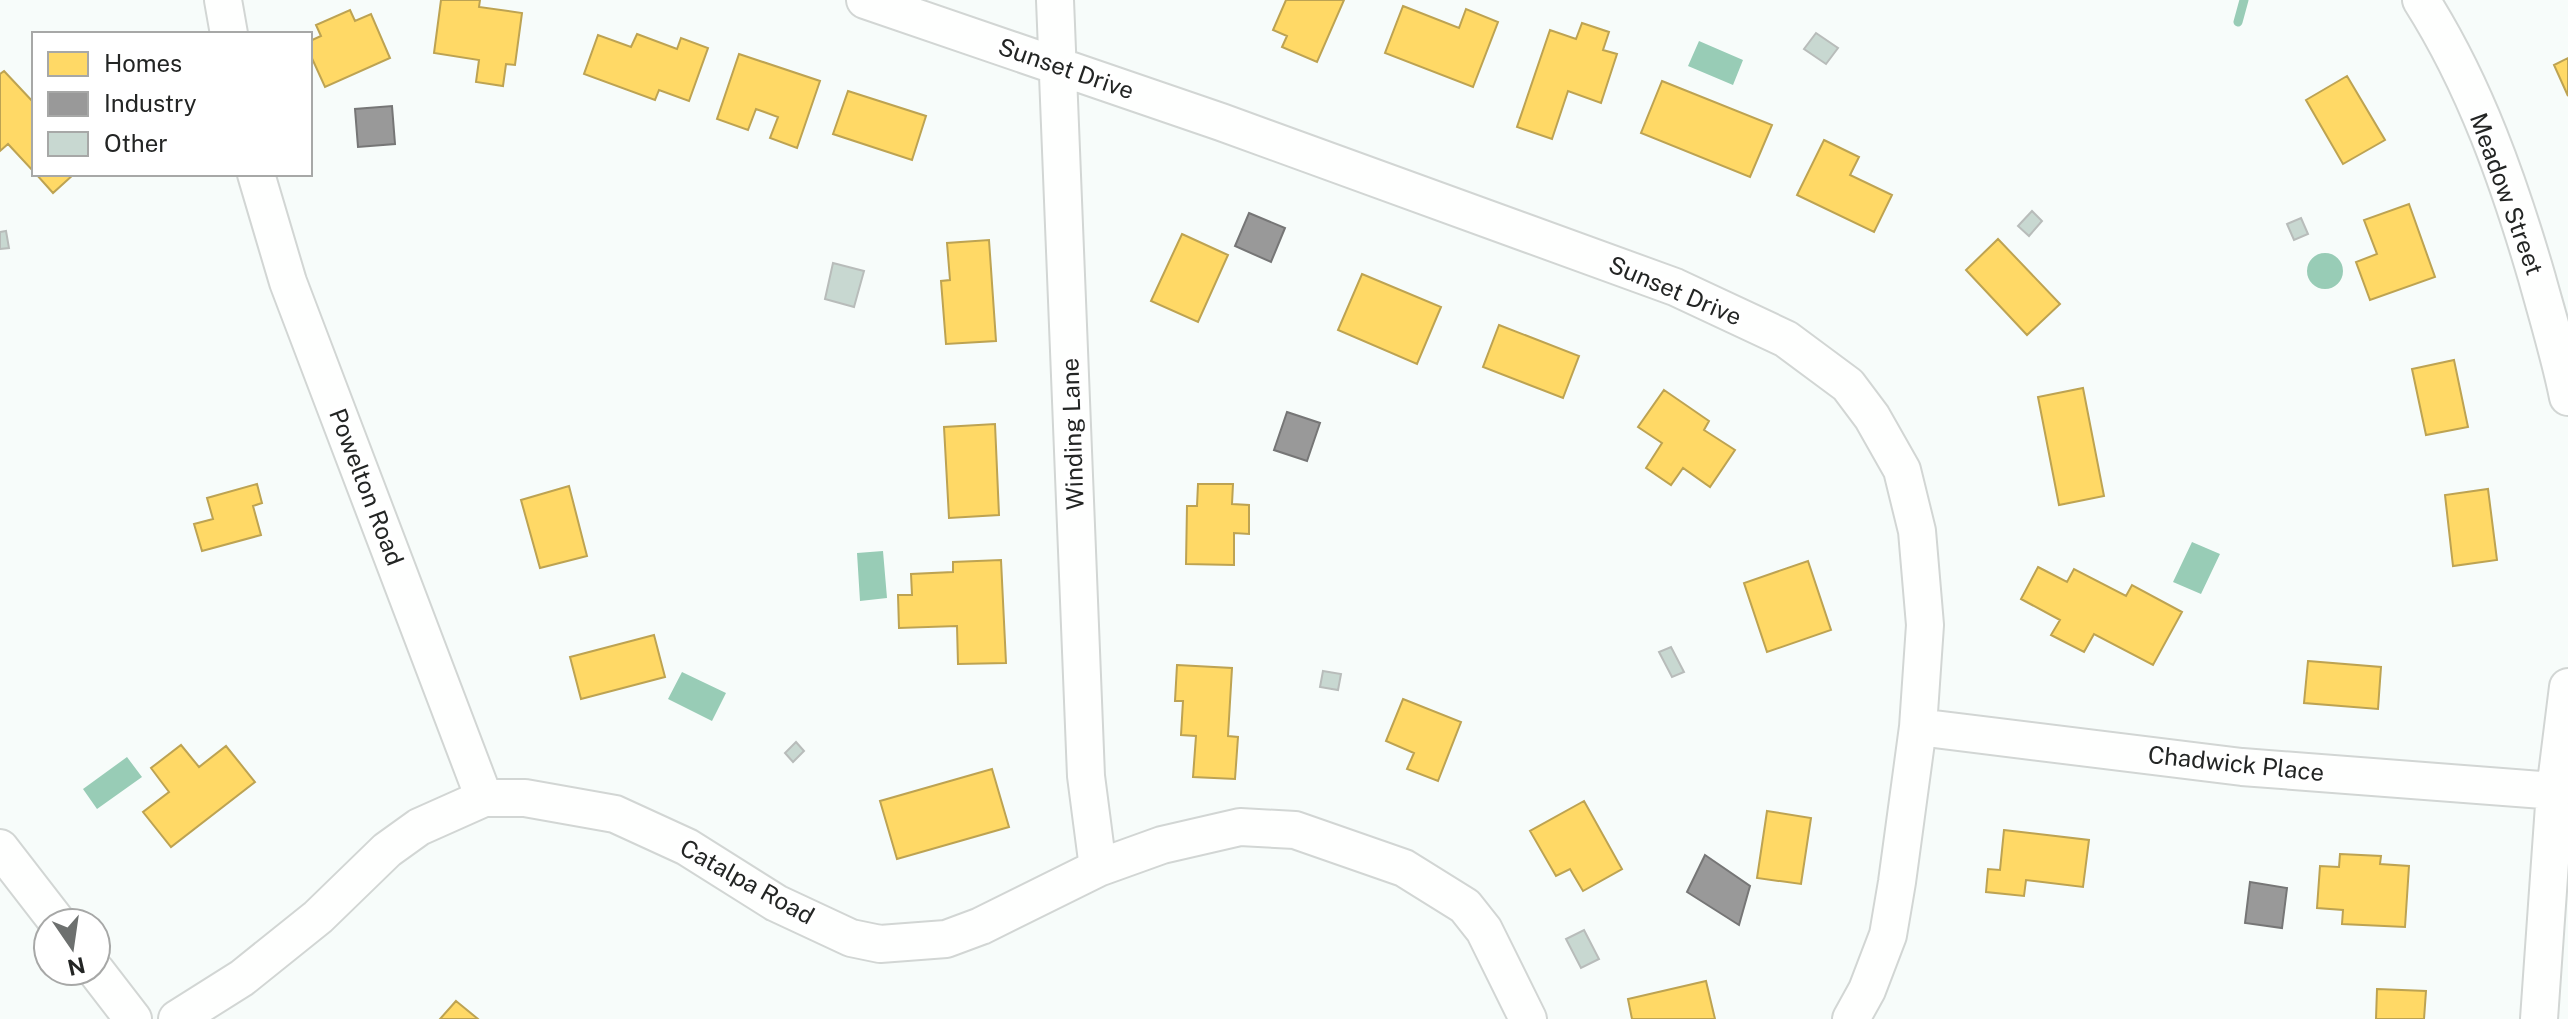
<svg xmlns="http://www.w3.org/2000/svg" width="2568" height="1019" viewBox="0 0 2568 1019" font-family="'Public Sans',sans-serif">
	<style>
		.water { fill: #98ccb6 }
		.homes { fill: #ffd966; stroke: #bda352; stroke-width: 2 }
		.industry { fill: #999; stroke: #767676; stroke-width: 2 }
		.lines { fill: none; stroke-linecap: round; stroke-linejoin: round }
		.stream { stroke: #98ccb6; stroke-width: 9 }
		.building { fill: #c8d8d1; stroke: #b8bcba; stroke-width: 2 }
		.minor-casing { stroke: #d2d6d4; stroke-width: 40 }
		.minor { stroke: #fefffe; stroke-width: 36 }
		.labels { text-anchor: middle; stroke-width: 8; stroke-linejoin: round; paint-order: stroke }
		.street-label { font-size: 24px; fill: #232524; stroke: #fff }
	</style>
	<rect width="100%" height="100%" fill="#f7fcfa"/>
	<path class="water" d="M1699 41 1743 60 1733 85 1688 66Z
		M2307 271a18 18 0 1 1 36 0a18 18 0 1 1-36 0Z
		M2192 542 2220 554 2201 594 2173 582Z
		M883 551 887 598 860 601 857 553Z
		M682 672 726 693 712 721 668 699Z
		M127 757 142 777 97 809 83 789Z"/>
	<path class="homes" d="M441 0H480L479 7 522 13 515 65 506 64 503 86 476 82 479 60 434 53Z
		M1286 0H1344L1317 62 1282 47 1287 36 1273 30Z
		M1403 6 1459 28 1466 9 1498 22 1473 87 1385 53Z
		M350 10 355 21 371 14 390 58 325 87 310 54V41L321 36 316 25Z
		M1582 23 1609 32 1603 50 1617 54 1601 103 1568 91 1552 139 1517 127 1550 30 1576 39Z
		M637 34 677 49 681 38 708 48 689 101 659 90 655 100 584 74 598 35 631 47Z
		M739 54 820 81 797 148 770 138 778 117 756 109 748 130 717 119Z
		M2568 58V96L2554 65Z
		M4 71 34 103V172L8 144 0 151V74Z
		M2347 76 2385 140 2343 164 2306 100Z
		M1662 81 1772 125 1750 177 1641 133Z
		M848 91 926 116 912 160 833 134Z
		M1824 140 1859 157 1850 175 1892 195 1874 232 1797 195Z
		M36 174H74L53 193Z
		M2409 204 2435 277 2370 300 2356 262 2377 254 2364 220Z
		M1182 234 1228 255 1198 322 1151 301Z
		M1998 239 2060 304 2027 335 1966 270Z
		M989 240 996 341 946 344 941 281 950 280 947 243Z
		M1362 274 1441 307 1417 364 1338 330Z
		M1499 325 1579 356 1563 398 1483 367Z
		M2454 360 2468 427 2426 435 2412 369Z
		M2083 388 2104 496 2059 505 2038 397Z
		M1664 390 1709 421 1704 430 1735 450 1710 487 1683 468 1671 485 1646 468 1662 443 1638 427Z
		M995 424 999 515 949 518 944 427Z
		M257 484 262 503 253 506 261 535 202 551 194 524 213 519 207 498Z
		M1198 484H1233L1232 504 1249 505V534L1234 533V565L1186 564 1187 506H1197Z
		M569 486 587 556 540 568 521 500Z
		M2488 489 2497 560 2453 566 2445 495Z
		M1001 560 1006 663 958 664 957 626 899 628 898 595H912L911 574 953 572V562Z
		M1808 561 1831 630 1767 652 1744 583Z
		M2038 567 2067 582 2074 569 2126 596 2132 585 2182 612 2153 665 2094 634 2084 652 2051 635 2060 620 2021 599Z
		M654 635 665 677 581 699 570 657Z
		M2308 661 2381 667 2378 709 2304 703Z
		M1177 665 1232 668 1228 736 1238 737 1235 779 1193 777 1196 736 1181 735 1183 701H1175Z
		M1403 699 1461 722 1438 781 1407 769 1414 753 1386 741Z
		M181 745 199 767 226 746 255 782 171 847 143 812 169 792 151 768Z
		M992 769 1009 827 897 859 880 801Z
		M1584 801 1622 869 1583 891 1570 869 1556 876 1530 831Z
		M1767 811 1811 818 1801 884 1757 878Z
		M2004 830 2089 840 2083 887 2026 880 2024 896 1986 892 1988 869 2000 870Z
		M2340 854 2381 856 2380 864 2409 866 2405 927 2342 924 2343 910 2317 908 2320 866 2339 867Z
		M1706 981 1715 1019H1632L1628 999Z
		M2377 989 2426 991 2424 1019H2376Z
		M456 1001 478 1019H440Z"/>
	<path class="industry" d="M392 106 395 144 358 147 355 109Z
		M1249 213 1285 228 1271 262 1235 246Z
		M1287 412 1320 423 1307 461 1274 450Z
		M1705 855 1750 886 1739 925 1687 892Z
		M2250 882 2287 888 2282 928 2245 923Z"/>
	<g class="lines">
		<path class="stream" d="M2238 22 2244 0"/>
	</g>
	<path class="building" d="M1816 33 1838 48 1826 64 1804 49Z
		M2032 211 2042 221 2029 236 2018 226Z
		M2301 218 2308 234 2294 240 2287 224Z
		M6 231 9 248 0 249V232Z
		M833 263 864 271 854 307 825 299Z
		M1671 647 1684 672 1672 677 1659 652Z
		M1323 671 1341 674 1338 690 1320 687Z
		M796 742 804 751 793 762 785 753Z
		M1584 930 1599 959 1581 968 1566 939Z"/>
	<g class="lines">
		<defs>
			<path id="minor" d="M223 0 229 34
				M865 0 1221 122 1675 287 1786 339 1848 385 1872 417 1902 470 1917 531 1925 625 1918 727 1897 882 1888 935 1867 990 1851 1019
				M1055 0 1086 776 1098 868
				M2421 0C2475 85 2509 182 2537 278 2548 318 2560 357 2568 397
				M256 174 288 282 484 798
				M1918 727 2242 767 2555 791
				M0 848 58 923
				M96 971 133 1019
				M177 1019 242 978 318 917 387 850 419 827 484 798H525L615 814 687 847 776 903 851 938 880 944 946 939 981 926 1098 868 1162 845 1240 827 1295 830 1404 868 1465 906 1484 930 1528 1019
				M2539 1019 2555 791 2568 687"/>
		</defs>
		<use href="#minor" class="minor-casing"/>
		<use href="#minor" class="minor"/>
	</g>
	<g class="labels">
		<g class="street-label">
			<text transform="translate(1066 69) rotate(19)" y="8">Sunset Drive</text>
			<text transform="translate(2506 194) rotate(70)" y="8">Meadow Street</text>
			<text transform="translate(1675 291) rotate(23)" y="8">Sunset Drive</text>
			<text transform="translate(1073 434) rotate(-92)" y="8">Winding Lane</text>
			<text transform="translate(366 487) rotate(69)" y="8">Powelton Road</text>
			<text transform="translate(2236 764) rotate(6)" y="8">Chadwick Place</text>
			<text transform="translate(747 882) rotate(29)" y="8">Catalpa Road</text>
		</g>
	</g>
	<rect x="32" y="32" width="280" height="144" fill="#ffffff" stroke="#a7a8a7" stroke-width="2"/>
	<rect x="48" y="52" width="40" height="24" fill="#ffd966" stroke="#a7a8a7" stroke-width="2"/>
	<text x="104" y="72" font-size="24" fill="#232524">Homes</text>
	<rect x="48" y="92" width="40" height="24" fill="#999999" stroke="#a7a8a7" stroke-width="2"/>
	<text x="104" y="112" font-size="24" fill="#232524">Industry</text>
	<rect x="48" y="132" width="40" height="24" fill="#c8d8d1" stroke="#a7a8a7" stroke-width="2"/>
	<text x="104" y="152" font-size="24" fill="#232524">Other</text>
	<g transform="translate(72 947) rotate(167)"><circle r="38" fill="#ffffff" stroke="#a7a8a7" stroke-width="2"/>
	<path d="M0-6L14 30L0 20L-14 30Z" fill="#6d706f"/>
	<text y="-12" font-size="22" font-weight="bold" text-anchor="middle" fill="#232524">N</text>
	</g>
</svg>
